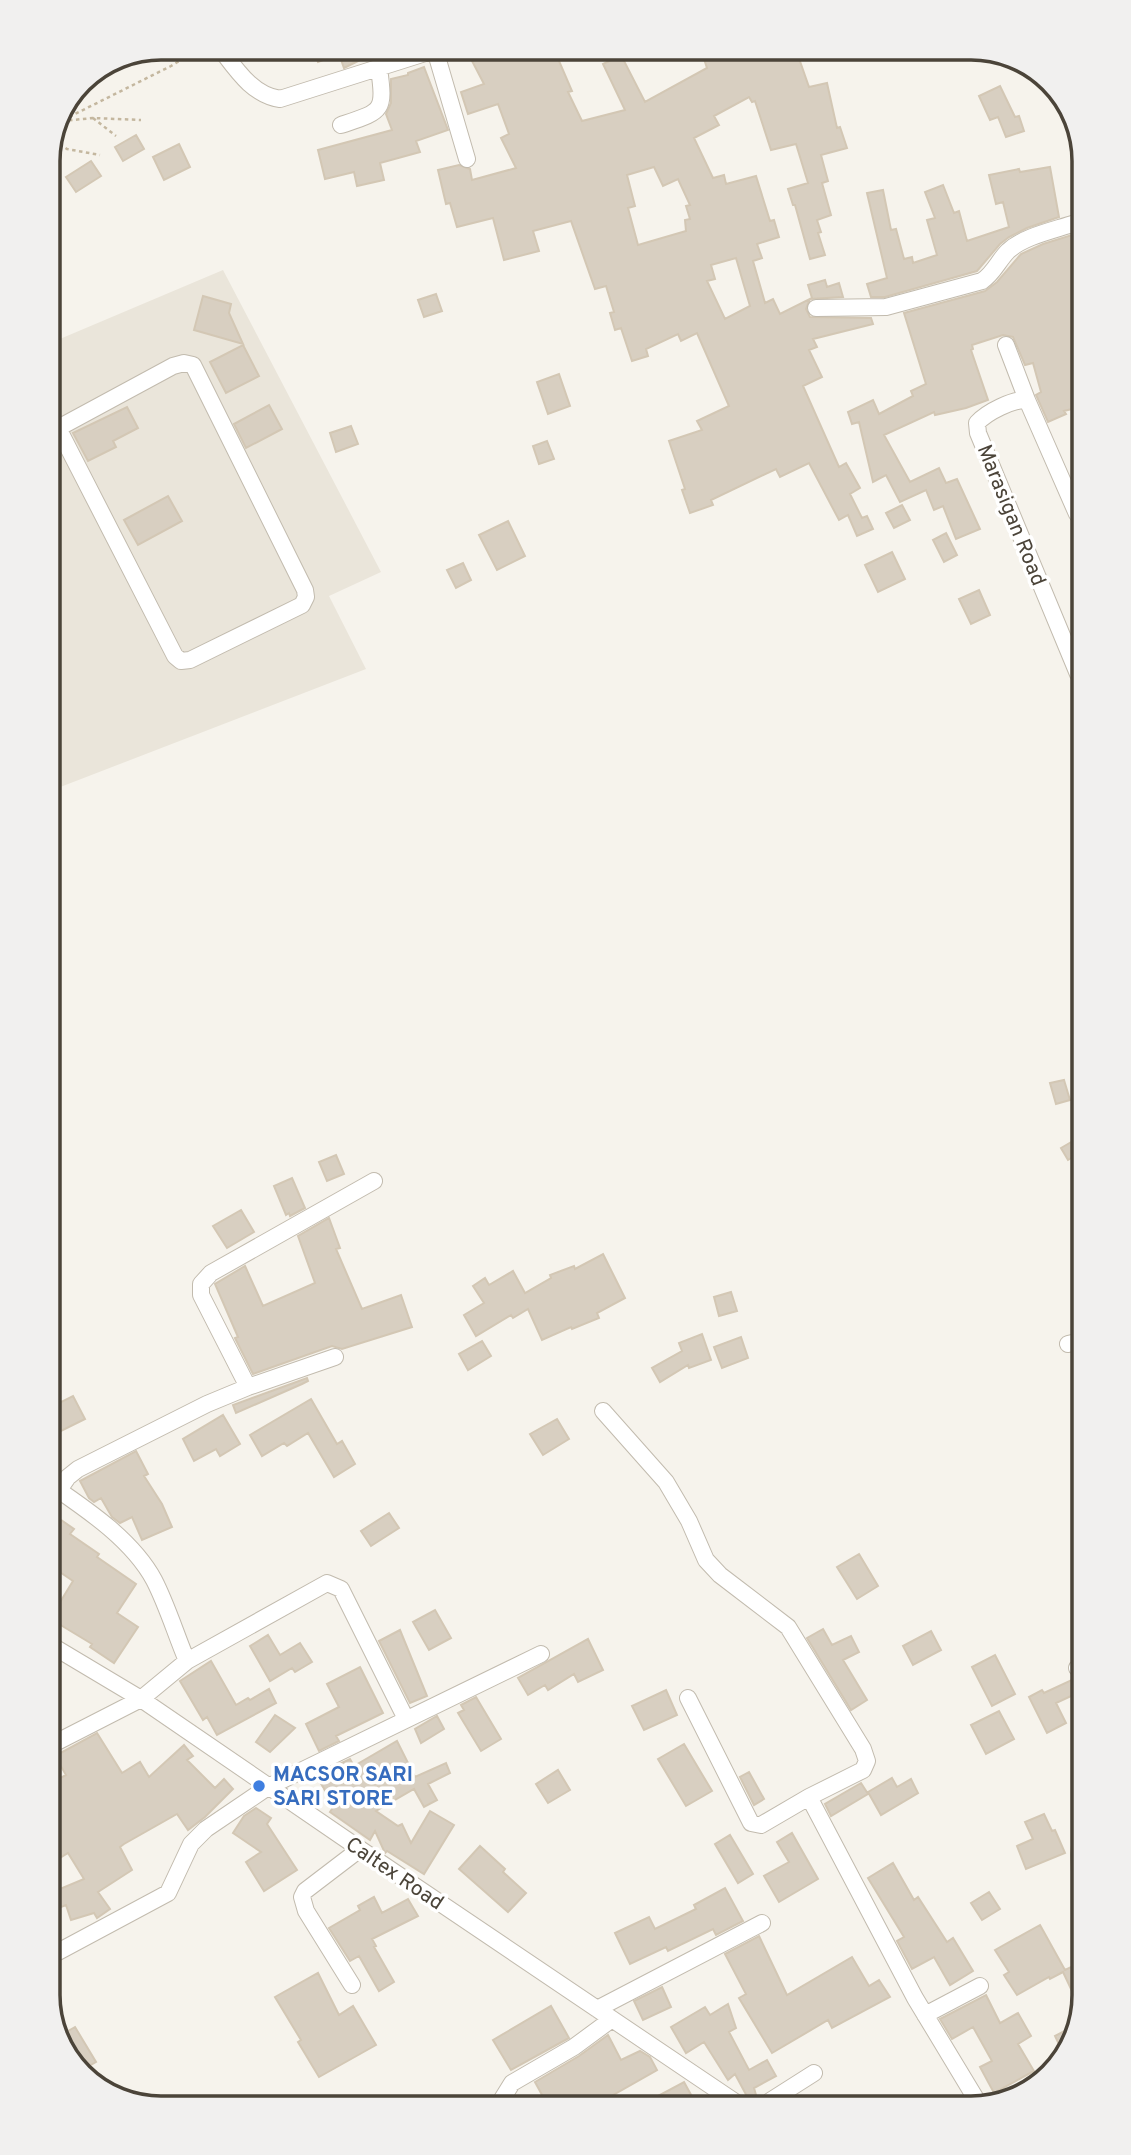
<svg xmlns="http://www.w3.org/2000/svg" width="1131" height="2155" viewBox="0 0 1131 2155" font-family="Overpass,sans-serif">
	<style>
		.residential { fill: #eae5da }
		.building { fill: #d8cfc1; stroke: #d3c7b4; stroke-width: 2; fill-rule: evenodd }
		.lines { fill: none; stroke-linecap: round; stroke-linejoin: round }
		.minor-casing { stroke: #c2bbae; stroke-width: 18 }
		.path { stroke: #c4b79f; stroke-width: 2.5; stroke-dasharray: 3.5 3.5; stroke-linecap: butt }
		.minor { stroke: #fff; stroke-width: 16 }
		.shop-dot { fill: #3f7fe0; stroke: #fff; stroke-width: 2.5 }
		.labels { text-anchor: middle; stroke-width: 7; stroke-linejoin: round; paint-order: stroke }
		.street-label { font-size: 21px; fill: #4b4439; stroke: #fff }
		.shop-label { font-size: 21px; font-weight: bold; fill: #366cbe; stroke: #fff; text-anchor: start }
		.rim { fill: none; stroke: #4b4439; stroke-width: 3.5 }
	</style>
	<rect width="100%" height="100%" fill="#f6f3ec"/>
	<path class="residential" d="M223 270 381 572 329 596 366 669 50 791 48 344Z"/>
	<path class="building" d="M312 47H386L344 68 339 54 318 62Z
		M495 47H553L572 91 568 92 582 121 625 110 603 64 621 55 645 102 707 68 700 47H795L809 87 827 83 837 128 840 127 847 148 821 155 828 181 822 183 831 215 817 220 821 232 818 233 825 255 810 259 795 205H793L788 189 808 183 796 144 771 150 755 101 752 102 749 97 714 116 719 125 694 138 713 178 724 175 726 184 756 176 770 221 774 220 779 237 757 244 762 258 753 261 765 303 773 299 780 314 812 298 808 285 825 280 827 287 839 283 843 297 810 299 806 309 810 317 871 318 873 324 813 339 817 347 809 350 822 377 803 386 839 467 846 463 860 488 850 494 862 518 867 516 873 529 857 536 848 515 839 520 809 463 780 477 776 469 711 500 713 505 690 513 682 490 685 489 669 441 702 430 697 421 729 406 697 333 681 341 678 334 646 349 648 356 632 361 621 328 615 330 610 313 614 312 606 286 595 289 571 221 533 231 539 251 504 260 493 218 457 227 450 203 446 204 438 170 459 165 470 169 472 180 516 168 501 138 509 134 498 104 468 114 461 92 484 84 471 59ZM654 167 663 186 678 179 690 205 686 206 690 219 685 220 686 231 638 245 628 208 635 206 627 175ZM736 258 750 306 725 319 707 281 715 279 711 265Z
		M424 67 448 130 416 141 420 152 380 163 384 180 357 186 354 172 325 179 318 150 392 130 386 114 391 103V79L408 75V73Z
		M1000 86 1015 117 1019 116 1024 131 1006 137 998 117 990 120 979 96Z
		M136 135 144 149 123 161 115 147Z
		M179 144 190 167 164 180 153 157Z
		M91 161 101 176 76 192 66 177Z
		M1050 167 1059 217 1027 228 1009 237 1000 244 977 271 885 297H871L867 284 887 278 867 193 883 190 891 230 896 229 904 259 912 257 913 263 937 255 927 220 935 218 925 192 943 185 954 213 959 211 967 241 1009 227 1003 202 996 204 989 175 1019 169 1020 172Z
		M1075 234 1076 408 1064 411 1066 414 1048 422 1036 395 1041 392 1033 363 1025 365 1013 337 1003 335 972 345 973 349 971 350 988 400 966 408 935 415 934 412 884 435 910 482 939 468 946 483 957 479 980 529 956 539 943 506 934 510 926 490 900 502 886 475 873 482 859 422 852 424 848 412 873 400 879 414 913 396 911 391 926 384 904 313 985 291 997 282 1021 254 1043 244Z
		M436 294 442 311 424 317 418 300Z
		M203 296 231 304 229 313 243 344 194 330Z
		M243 345 259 376 226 393 210 362Z
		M559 374 570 406 548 414 537 382Z
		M269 405 282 429 246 448 234 424Z
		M127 407 138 428 113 441 116 447 88 461 73 433Z
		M351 426 358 444 336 452 330 433Z
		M547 441 554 459 539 464 533 446Z
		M168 496 182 521 138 545 124 520Z
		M902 505 910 520 894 528 886 513Z
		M508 521 525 556 497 570 479 535Z
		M946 533 957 555 944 562 933 540Z
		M892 552 905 579 878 592 865 565Z
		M463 563 471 580 456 588 447 570Z
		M979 590 990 615 971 624 959 599Z
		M1064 1080 1070 1100 1056 1104 1050 1083Z
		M1080 1137V1153L1068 1160 1061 1148Z
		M336 1155 344 1174 327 1181 319 1162Z
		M292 1178 305 1208 290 1216 289 1213 286 1215 274 1186Z
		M241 1210 254 1232 227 1248 213 1226Z
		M329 1218 340 1248 336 1249 362 1309 401 1295 412 1327 342 1349 332 1346 253 1374 235 1338 238 1337 215 1284 245 1266 263 1306 315 1283 298 1236Z
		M603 1254 625 1298 597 1313 599 1318 572 1329 571 1327 542 1340 528 1309 513 1318 511 1315 476 1336 464 1315 484 1303 473 1286 485 1278 489 1285 513 1271 525 1293 551 1278 550 1275 574 1266 575 1269Z
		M731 1292 737 1311 719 1316 714 1297Z
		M702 1334 711 1360 689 1368 688 1365 660 1382 652 1368 682 1351 679 1343Z
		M741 1337 748 1358 722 1368 714 1347Z
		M482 1341 491 1356 468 1370 459 1354Z
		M307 1378 308 1381 302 1384 236 1413 233 1405Z
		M73 1396 85 1419 53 1435V1406Z
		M311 1399 337 1444 342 1441 355 1464 334 1477 308 1433 287 1446 284 1443 262 1456 250 1435Z
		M223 1415 240 1444 220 1456 216 1449 194 1461 183 1439Z
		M557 1419 569 1439 543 1455 530 1434Z
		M136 1451 148 1474 144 1476 162 1504 172 1527 142 1540 132 1517 120 1523 112 1517 101 1498 94 1502 89 1498 80 1481Z
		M389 1513 399 1528 371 1546 361 1531Z
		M54 1515 74 1529 70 1534 99 1554 97 1557 136 1584 117 1613 138 1627 114 1663 90 1647 92 1644 54 1621V1612L73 1581 54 1568Z
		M859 1554 878 1586 857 1599 837 1567Z
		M435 1610 451 1638 429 1650 413 1622Z
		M823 1629 832 1645 851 1636 859 1652 843 1660 867 1700 851 1710 807 1638Z
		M400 1630 427 1696 410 1703 379 1641Z
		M931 1631 941 1650 913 1665 903 1646Z
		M268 1635 280 1655 300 1643 312 1662 295 1672 292 1668 270 1681 250 1646Z
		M588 1639 603 1670 578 1682 574 1674 548 1690 545 1685 528 1695 518 1678Z
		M995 1655 1015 1694 992 1706 972 1667Z
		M211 1661 236 1705 248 1698 250 1700 269 1689 276 1703 217 1735 207 1717 203 1720 180 1681Z
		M360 1667 383 1713 336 1736 339 1741 319 1751 306 1724 339 1707 327 1684Z
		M1076 1678 1082 1691 1056 1703 1066 1723 1047 1733 1029 1697 1042 1690 1044 1693Z
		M666 1690 677 1715 644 1730 632 1706Z
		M476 1697 501 1739 481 1751 458 1713 464 1710 461 1705Z
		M999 1711 1014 1739 986 1754 971 1725Z
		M275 1715 295 1728 270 1752 256 1742Z
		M437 1716 444 1729 421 1743 415 1729Z
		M97 1733 122 1773 140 1762 149 1777 184 1745 193 1756 187 1760 215 1788 224 1779 233 1789 205 1817 188 1830 177 1814 124 1844 120 1847 132 1870 98 1892 110 1909 97 1918 94 1913 71 1920 66 1905 61 1907 55 1891 84 1879 68 1853 55 1861V1781L66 1775 55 1756Z
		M397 1741 415 1777 446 1763 450 1773 428 1784 437 1800 424 1807 414 1789 376 1811 398 1826 402 1824 411 1843 430 1811 454 1825 424 1874 387 1851 385 1853 375 1831 370 1840 330 1812 334 1806 316 1775 350 1759 354 1766Z
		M684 1744 712 1791 686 1806 658 1759Z
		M558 1770 570 1790 548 1803 536 1784Z
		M749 1772 764 1799 754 1805 740 1777Z
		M892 1778 897 1787 911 1779 918 1793 881 1815 868 1792Z
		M861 1783 868 1794 831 1816 825 1804Z
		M256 1808 271 1818 267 1824 297 1870 264 1891 246 1862 261 1852 233 1833 244 1816Z
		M1044 1814 1052 1831 1055 1830 1065 1853 1026 1869 1017 1846 1033 1839 1025 1822Z
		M792 1833 818 1879 779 1902 764 1876 789 1862 777 1842Z
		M730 1835 753 1874 738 1883 715 1844Z
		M480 1846 505 1869 503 1872 526 1893 508 1912 459 1869Z
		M893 1863 914 1900 918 1897 947 1942 953 1938 973 1971 950 1985 934 1957 912 1969 897 1941 904 1937 868 1878Z
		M725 1888 743 1921 716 1935 713 1929 668 1951 666 1947 630 1964 615 1933 649 1917 655 1929 696 1909 694 1905Z
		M989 1892 1000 1909 982 1920 971 1903Z
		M374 1897 382 1913 408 1899 418 1916 372 1939 376 1946 374 1947 394 1982 379 1991 359 1956 350 1961 329 1928 360 1910 358 1906Z
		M1040 1925 1065 1970 1084 1961V1995L1080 2008 1063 1972 1050 1979 1049 1977 1017 1995 1004 1975 1009 1972 995 1950Z
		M759 1936 787 1995 852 1957 869 1986 879 1980 890 1997 832 2028 828 2020 772 2053 739 1998 746 1994 725 1954Z
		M318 1973 339 2015 353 2006 376 2045 319 2077 298 2042 301 2040 275 1997Z
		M662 1987 671 2007 643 2020 634 2001Z
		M986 1995 1000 2023 1018 2013 1031 2036 1018 2044 1034 2071 994 2093 980 2067 992 2061 973 2027 952 2039 940 2019Z
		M728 2004 736 2028 729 2032 749 2070 767 2060 776 2076 754 2088 758 2102H750L735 2074 728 2080 704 2042 686 2053 671 2027 705 2007 710 2015Z
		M551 2006 569 2038 511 2070 493 2040Z
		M1074 2026 1068 2048 1065 2057 1055 2036Z
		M75 2027 96 2062 82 2070 56 2038Z
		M608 2035 621 2060 640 2051 650 2057 657 2070 599 2103 547 2104 535 2082 579 2056Z
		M684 2082 695 2102 645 2103Z"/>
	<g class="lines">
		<defs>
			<path id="minor" d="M219 47C236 69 252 95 280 99L444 47
				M435 50 467 159
				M341 125C383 111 385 112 379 68
				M816 308 886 307 982 281C994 273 998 261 1008 251 1024 236 1055 230 1075 223
				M1006 345 1027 400
				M49 433 173 366 184 363 193 365 305 590 306 597 302 605 190 660 181 661 175 656 58 428
				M1077 514 1027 400C1013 399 987 412 977 423L978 433 1078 674
				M1068 1344 1081 1341
				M248 1387 201 1295V1284L211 1273 374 1181
				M603 1411 666 1482 689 1521 706 1560 720 1575 788 1627 863 1749 867 1761 863 1770 809 1797 915 1998 976 2099
				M54 1487C89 1511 133 1541 154 1580 167 1605 176 1635 187 1661
				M59 1490 68 1477 78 1469 207 1404 248 1387 335 1357
				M54 1647 141 1699 360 1849 735 2102
				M1077 1668 1082 1665
				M688 1698 751 1823 761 1825 809 1797
				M55 1743 141 1699 187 1661 327 1583 341 1589 406 1719
				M1083 1818 1079 1855 1083 1922
				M56 1953 168 1893 191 1844 206 1829 268 1787 541 1654
				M352 1985 306 1911 302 1897 305 1891 360 1849
				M597 2009 762 1923
				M925 2015 980 1986
				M770 2101 814 2073
				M499 2104 512 2083 574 2047 612 2019"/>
		</defs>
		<use href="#minor" class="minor-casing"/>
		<path class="path" d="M93 118 116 136
			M63 120 171 66 202 47
			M62 121 93 118 141 120
			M54 140 67 149 100 155"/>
		<use href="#minor" class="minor"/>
	</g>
	<circle class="shop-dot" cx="259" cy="1786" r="7"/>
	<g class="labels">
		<g class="street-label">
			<text transform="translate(1012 515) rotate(68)" y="7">Marasigan Road</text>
			<text transform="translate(395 1873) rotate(34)" y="7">Caltex Road</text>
		</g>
		<g class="shop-label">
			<text x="273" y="1781">MACSOR SARI<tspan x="273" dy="24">SARI STORE</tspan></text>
		</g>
	</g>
	<path d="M0 0H1131V2155H0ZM161 60H971A101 101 0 0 1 1072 161V1995A101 101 0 0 1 971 2096H161A101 101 0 0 1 60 1995V161A101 101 0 0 1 161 60Z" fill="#f1f0ef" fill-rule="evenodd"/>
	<path class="rim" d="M161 60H971A101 101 0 0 1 1072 161V1995A101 101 0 0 1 971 2096H161A101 101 0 0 1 60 1995V161A101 101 0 0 1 161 60Z"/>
</svg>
